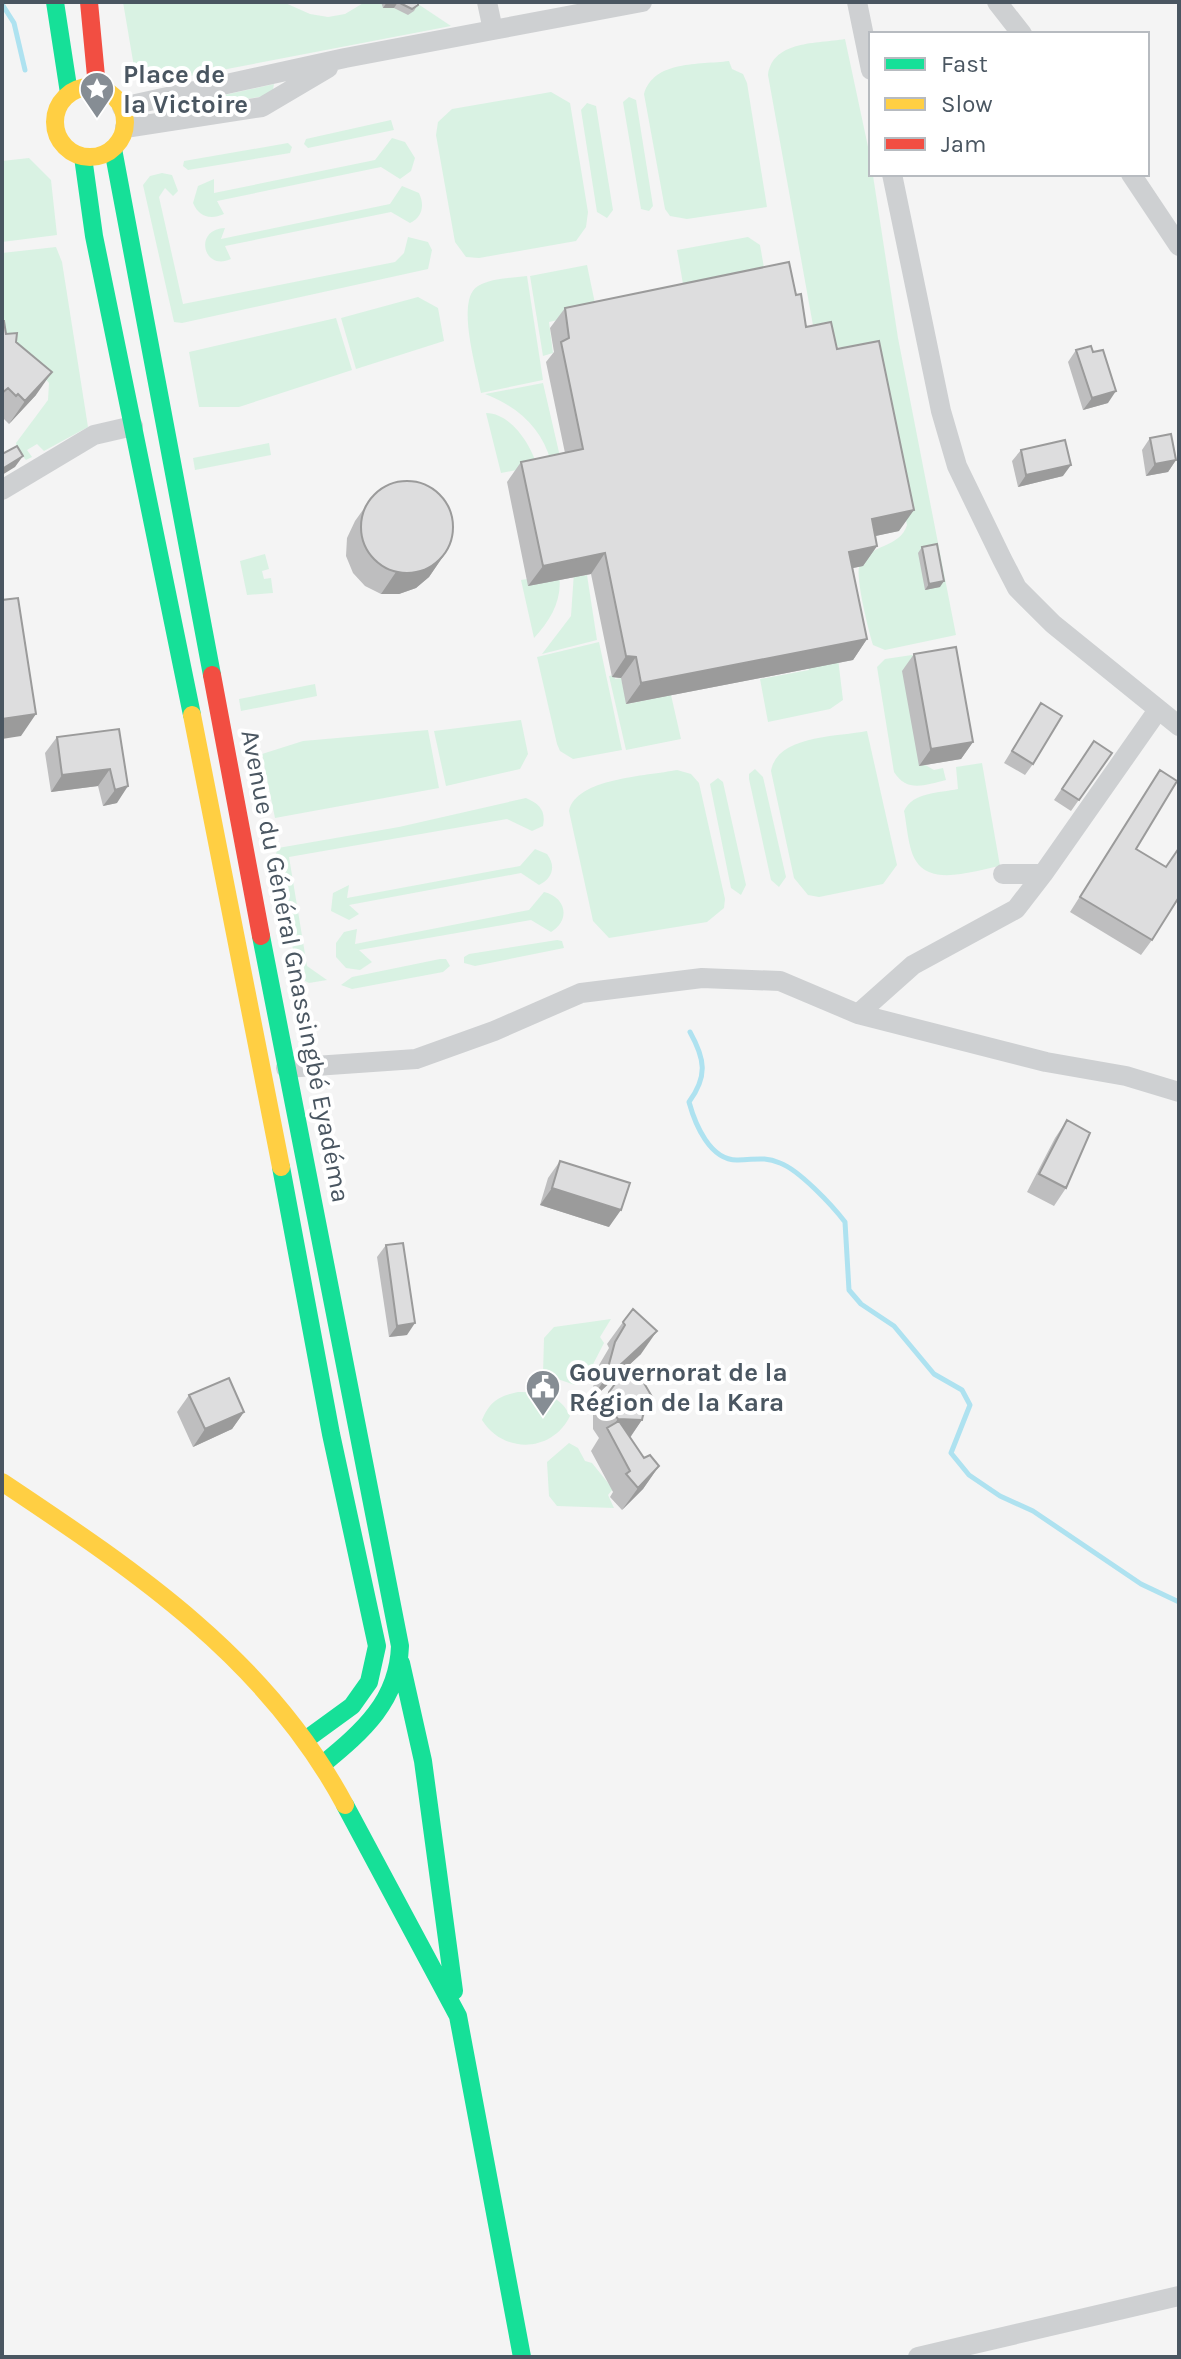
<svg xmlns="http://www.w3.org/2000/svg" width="1181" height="2359" viewBox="0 0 1181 2359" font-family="Karla,sans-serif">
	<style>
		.green { fill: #d9f2e3 }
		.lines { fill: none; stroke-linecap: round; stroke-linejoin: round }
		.stream { stroke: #aee2f0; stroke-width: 5 }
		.street { stroke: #ced0d2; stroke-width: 20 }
		.fast { stroke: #16e098; stroke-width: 18 }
		.slow { stroke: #ffcf43; stroke-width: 18 }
		.jam { stroke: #f24e42; stroke-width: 18 }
		.wall { fill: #bebebf }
		.shaded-wall { fill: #9b9b9b }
		.building { fill: #ddddde; stroke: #9b9b9b; stroke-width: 2 }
		.labels { text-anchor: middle; stroke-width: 8; stroke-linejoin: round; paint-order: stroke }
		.poi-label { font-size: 26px; font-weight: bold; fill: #4a5661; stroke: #fff; text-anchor: start }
		.street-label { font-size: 26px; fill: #4a5661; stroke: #fff }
	</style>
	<rect width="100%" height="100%" fill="#f4f4f4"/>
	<path class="green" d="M123 2H283L310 14 328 17 345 14 365 2H415L451 26 159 82 134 67Z
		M845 39 870 156 898 338 956 635 885 650 873 645C869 632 854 574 860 564 870 544 900 548 907 525L885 413 849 349 831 345 814 331 768 75C773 40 817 44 845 39Z
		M729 61 732 69 743 74 747 83 767 207 687 219 670 216 665 209 644 94C654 60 699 65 729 61Z
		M274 84 272 95 160 112V109Z
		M551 92 570 103 588 212 586 227 576 241 479 258 466 257 455 242 436 135 438 122 452 109Z
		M629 97 636 100 653 206 649 211 641 209 623 102Z
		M587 103 596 106 613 210 607 218 597 212 581 110Z
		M391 120 394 130 308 148 304 144 306 139Z
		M392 138 405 142 415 158 411 171 400 179 381 167 217 201 224 214C210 220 199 217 193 203L198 186 214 179V193L375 160Z
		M288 143 292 147 290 153 188 170 183 166 184 161Z
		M29 158 51 180 57 235 2 242V161Z
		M162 173 172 175 178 191 173 196 165 188 159 197 183 304 395 262 404 253 408 237 428 242 432 250 428 269 182 323 174 322 143 185 150 176Z
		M402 186 419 193C425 206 422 217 410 223L391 212 225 246 231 259C203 272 193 229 225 228L221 239 390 204Z
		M748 237 760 245 772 313 686 301 677 250Z
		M56 247 62 262 88 427 44 451 37 444 27 450 32 457 26 460 17 450 16 443 48 400 49 383 2 328V253Z
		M587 265 598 318 589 313 549 322 553 353 543 356 530 276Z
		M527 276 543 380 481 393C477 370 455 299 478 286 491 278 512 278 527 276Z
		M418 297 438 308 444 341 356 369 341 318Z
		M336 318 352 370 239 407H199L189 352Z
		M543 383 561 461 551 462C542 428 518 407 485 394Z
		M486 413C511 413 531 445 537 466L501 473Z
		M269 443 271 455 195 470 193 458Z
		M265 554 269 569 262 571 264 579 271 578 273 593 247 595 240 561Z
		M581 569 582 576 587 575 597 640 542 654 571 616 574 572Z
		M559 574C563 599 551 620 534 638L521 580Z
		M804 641 837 650 843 700 830 709 768 722 760 679 809 670Z
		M599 642 622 750 573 759 560 751 557 744 537 657Z
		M912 655 915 658 920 762 934 770 943 768 946 780C925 785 907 793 894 772L877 667 885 659Z
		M614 675 615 679 621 678 627 704 671 695 681 739 626 750 609 676Z
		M315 684 317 696 241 711 239 699Z
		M521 720 528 754 520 769 446 786 434 731Z
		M428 730 439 788 275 818 262 754 303 741Z
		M867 731 897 865 883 884 819 897 808 895 794 878 771 771C777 735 837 737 867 731Z
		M982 763 1000 866C976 870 932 887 916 861 908 849 907 825 904 811 913 792 939 793 958 789L956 767Z
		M755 769 763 777 786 877 779 887 771 880 749 779V774Z
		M677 770 691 774 699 783 725 899 724 908 707 922 609 938 593 921 569 811C576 778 647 776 677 770Z
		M718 778 723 782 746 885 741 895 731 888 710 784Z
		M526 798C540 804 546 811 543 826L532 831 507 819 289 857 307 966 327 980 309 983 299 978 274 859 278 848 399 827Z
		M535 849 547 854C556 866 553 878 539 885L521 873 349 905 359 914 349 920 331 911 333 893 349 885 347 898 520 866Z
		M544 892C566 897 571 920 551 932L531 920 359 950 372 962 360 970 346 968 336 957V943L344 932 357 929 355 944 529 910Z
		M557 940 562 941 564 948 475 966 464 963V957L469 954Z
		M440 959H446L450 966 443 972 352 989 341 985 352 977Z
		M611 1319 600 1337 604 1343 587 1376 580 1374 575 1385 543 1374 544 1338 554 1327Z
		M518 1392C541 1392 560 1394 570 1416 552 1453 503 1454 482 1420 490 1401 499 1396 518 1392Z
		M569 1443 578 1448 585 1461 592 1463 613 1489 608 1495 614 1508 557 1506 549 1496 547 1462Z"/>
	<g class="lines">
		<path class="stream" d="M2 4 14 23 25 70
			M690 1032C705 1059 708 1076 689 1102 695 1124 710 1161 738 1160 755 1160 763 1156 780 1163 799 1170 832 1205 845 1222L849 1290 861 1304 894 1326 934 1374 962 1390 970 1405 951 1453 969 1475 1000 1496 1033 1511 1141 1584 1179 1602"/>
		<path class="street" d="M857 2 871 70
			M997 2 1022 34
			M493 30 642 2
			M122 107 345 58 493 30 487 2
			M125 128 262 107 328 68
			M892 174 941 411 957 466 1002 559 1017 588 1053 624 1179 726
			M1131 174 1179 246
			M2 490 94 435 133 426
			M1003 874H1043L1158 710
			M858 1014 913 965 1016 909 1043 874
			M286 1068 416 1059 494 1031 581 993 702 978 780 981 858 1014 1046 1062 1126 1076 1179 1092
			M918 2357 1179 2296"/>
		<path class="fast" d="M55 2 69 93
			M113 149 212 675
			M83 157 94 236 192 715
			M261 936 400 1646C398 1701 363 1731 323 1764
			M281 1167 331 1434 377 1646 369 1682 352 1706 308 1738
			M401 1663 423 1761 454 1991
			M345 1805 458 2016 522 2357"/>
		<path class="slow" d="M55 122a35 35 0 1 1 70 0a35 35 0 1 1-70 0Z
			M192 715 281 1167
			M2 1482C137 1572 267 1659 345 1805"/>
		<path class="jam" d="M89 2 97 87
			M212 675 261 936"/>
	</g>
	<path class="wall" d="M381 2H422L418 4 414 11 408 15 394 8H383Z
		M796 295 806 327 837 349 899 531 875 536 877 546 863 566 852 568 867 639 853 660 626 704 621 678 612 677 591 574 528 586 507 482 521 462 565 453 546 362 554 352 550 328 565 308Z
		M2 321 6 334 16 342 36 395 9 424 2 417Z
		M1076 350 1093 352 1108 403 1083 410 1068 362Z
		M1150 438 1176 460 1168 472 1146 476 1142 450Z
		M1021 450 1063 476 1018 487 1012 461Z
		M370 500 444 555 429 577 416 588 399 594H381L365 586 353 573 346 556 347 538 355 521Z
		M922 547 940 587 925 590 918 553Z
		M914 654 973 742 961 759 919 766 902 671Z
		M1041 703 1033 764 1025 775 1004 763Z
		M119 729 117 803 103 806 98 786 51 792 45 753 57 737Z
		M1094 741 1112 753 1071 811 1054 800Z
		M1160 770 1136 849 1152 940 1141 955 1070 912Z
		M1067 1120 1066 1188 1054 1206 1027 1192 1055 1138Z
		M560 1161 609 1227 540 1205 548 1178Z
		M386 1245 407 1335 389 1337 377 1257Z
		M623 1322 641 1354 589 1402 599 1365 609 1348 607 1344Z
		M609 1392 654 1400 630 1438 644 1458 659 1466 643 1489 622 1510 610 1497 613 1492 591 1451 599 1438 593 1429V1415Z
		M189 1395 244 1412 232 1429 193 1447 177 1412Z"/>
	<path class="shaded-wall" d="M387 2H398L394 8H383Z
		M52 372 36 395 9 424 25 401Z
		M1116 391 1108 403 1083 410 1092 398Z
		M23 456 15 467 2 475V469L3 467Z
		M1176 460 1168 472 1146 476 1155 464Z
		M1071 465 1063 476 1018 487 1026 475Z
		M914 510 899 531 857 540 872 519Z
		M877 546 863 566 834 572 849 552Z
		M605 553 591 574 528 586 543 566Z
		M444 555 429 577 416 588 399 594H381L396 572Z
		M944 581 940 587 925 590 929 584Z
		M867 639 853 660 626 704 641 683Z
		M626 656 636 657 621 678 612 677Z
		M36 714 21 736 2 739V719Z
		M973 742 961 759 919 766 931 749Z
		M110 769 98 786 51 792 62 775Z
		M128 786 117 803 103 806 115 790Z
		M552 1188 621 1210 609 1227 540 1205Z
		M415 1323 407 1335 389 1337 397 1326Z
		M657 1331 641 1354 589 1402 605 1379Z
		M654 1400 639 1420H642L626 1443 608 1432 618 1419 644 1410Z
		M244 1412 232 1429 193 1447 205 1429Z
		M659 1466 643 1489 622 1510 638 1488Z"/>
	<path class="building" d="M387 2H418V5L412 9 398 2Z
		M789 262 796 295 801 294 806 327 831 322 837 349 879 341 914 510 872 519 877 546 849 552 867 639 641 683 636 657 626 656 605 553 543 566 521 462 583 449 561 342 569 338 565 308Z
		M2 321H4L6 334 17 333 16 342 52 372 25 401 18 394 16 396 8 388 2 393Z
		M1091 346 1093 352 1103 350 1116 391 1092 398 1076 350Z
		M1171 434 1176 460 1155 464 1150 438Z
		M1065 440 1071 465 1026 475 1021 450Z
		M17 446 23 456 2 469V454Z
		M361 527a46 46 0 1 1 92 0a46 46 0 1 1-92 0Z
		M937 544 944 581 929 584 922 547Z
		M18 598 36 714 2 719V600Z
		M956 647 973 742 931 749 914 654Z
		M1041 703 1062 716 1033 764 1012 751Z
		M119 729 128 786 115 790 110 769 62 775 57 737Z
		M1094 741 1112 753 1079 800 1062 789Z
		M1160 770 1177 781 1136 849 1166 867 1179 848V897L1152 940 1080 897Z
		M1067 1120 1090 1133 1066 1188 1039 1174Z
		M560 1161 630 1183 621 1210 552 1188Z
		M403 1243 415 1323 397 1326 386 1245Z
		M633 1309 657 1331 605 1379 615 1342 625 1325 623 1322Z
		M638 1373 654 1400 644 1410 642 1420 618 1419 608 1407 609 1392 621 1376Z
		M229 1378 244 1412 205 1429 189 1395Z
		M619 1421 644 1458 650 1455 659 1466 638 1488 626 1474 630 1471 607 1428Z"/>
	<defs>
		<symbol id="sight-pin" viewBox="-11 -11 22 30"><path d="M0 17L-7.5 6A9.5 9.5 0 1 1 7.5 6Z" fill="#868d94" stroke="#fff"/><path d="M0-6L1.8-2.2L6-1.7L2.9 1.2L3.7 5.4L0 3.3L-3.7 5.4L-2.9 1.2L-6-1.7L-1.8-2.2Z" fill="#fff"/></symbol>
		<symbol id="civic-pin" viewBox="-11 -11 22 30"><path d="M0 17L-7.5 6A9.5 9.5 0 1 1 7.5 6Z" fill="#868d94" stroke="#fff"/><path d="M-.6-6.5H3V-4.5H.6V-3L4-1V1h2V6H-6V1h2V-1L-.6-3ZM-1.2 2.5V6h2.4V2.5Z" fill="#fff"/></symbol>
	</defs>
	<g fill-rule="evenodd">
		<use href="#sight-pin" x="77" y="69" width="40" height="54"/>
		<use href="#civic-pin" x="523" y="1367" width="40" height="54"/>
	</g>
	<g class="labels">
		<g class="poi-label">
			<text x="123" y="83">Place de<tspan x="123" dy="30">la Victoire</tspan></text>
			<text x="569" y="1381">Gouvernorat de la<tspan x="569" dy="30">Région de la Kara</tspan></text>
		</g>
		<g class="street-label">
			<text transform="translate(296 966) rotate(79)" y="9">Avenue du Général Gnassingbé Eyadéma</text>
		</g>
	</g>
	<rect width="1181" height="2359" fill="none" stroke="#4a5661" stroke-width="8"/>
	<rect x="869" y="32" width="280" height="144" fill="#ffffff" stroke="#b7bbc0" stroke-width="2"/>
	<rect x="885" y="58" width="40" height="12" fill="#16e098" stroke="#b7bbc0" stroke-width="2"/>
	<text x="941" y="72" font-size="24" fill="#4a5661">Fast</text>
	<rect x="885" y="98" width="40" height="12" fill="#ffcf43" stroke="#b7bbc0" stroke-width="2"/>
	<text x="941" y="112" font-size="24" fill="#4a5661">Slow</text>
	<rect x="885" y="138" width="40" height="12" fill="#f24e42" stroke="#b7bbc0" stroke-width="2"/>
	<text x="941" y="152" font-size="24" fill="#4a5661">Jam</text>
</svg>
